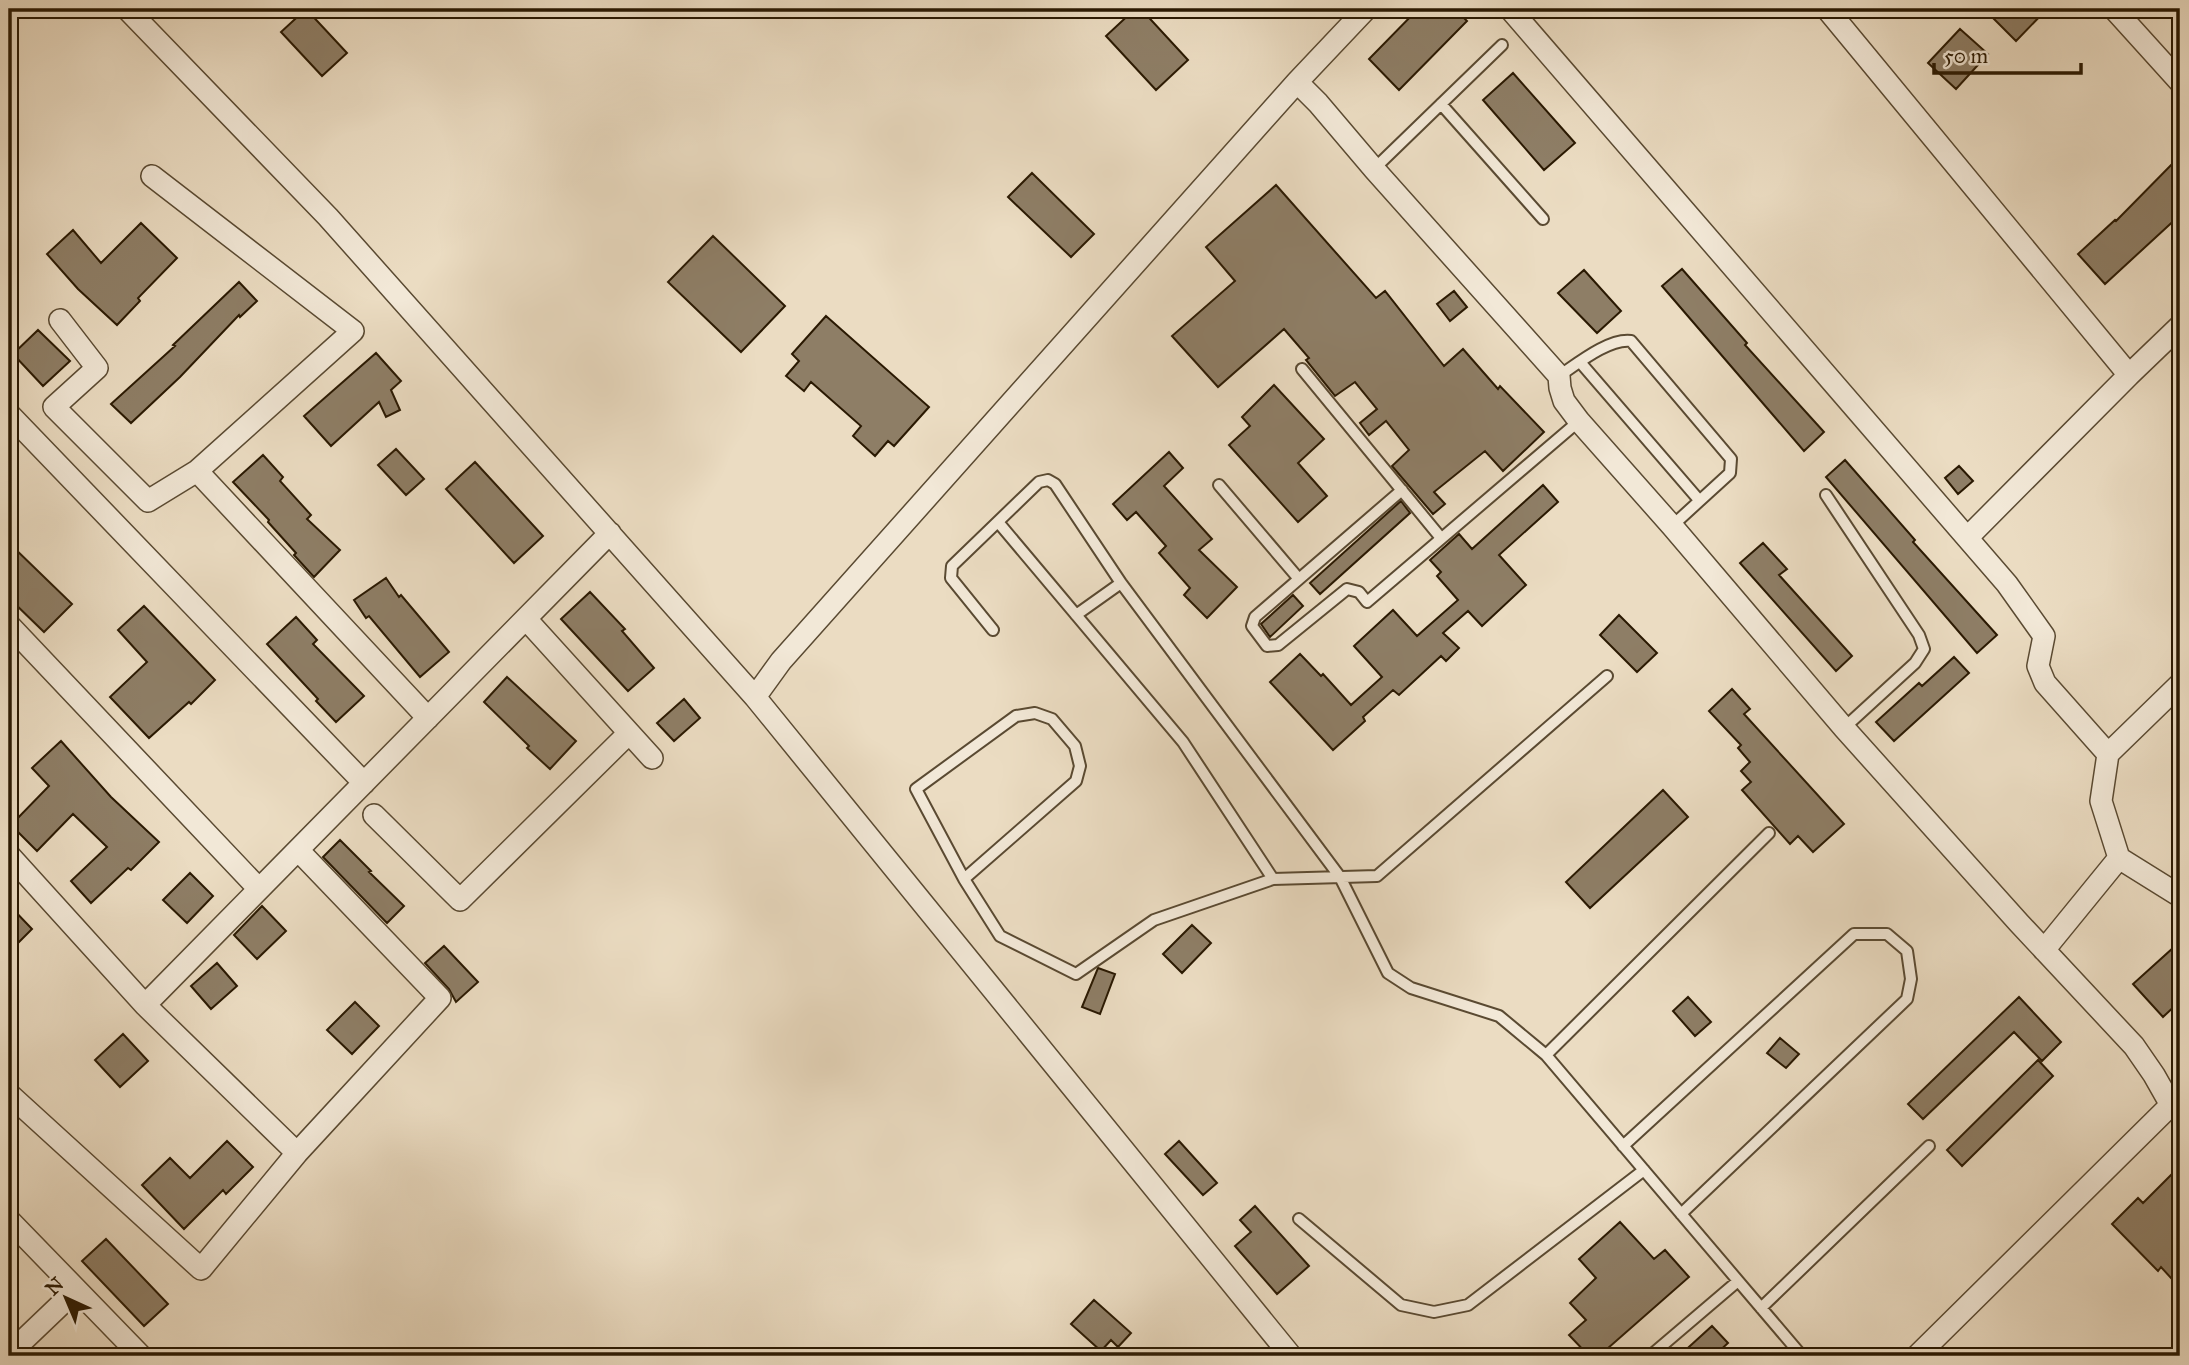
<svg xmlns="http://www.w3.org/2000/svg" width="2189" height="1365" viewBox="0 0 2189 1365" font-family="'IM FELL Great Primer',serif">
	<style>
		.building { fill: #8e7e66; stroke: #2a1902; stroke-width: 2 }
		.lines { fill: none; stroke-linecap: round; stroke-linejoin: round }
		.lane-casing { stroke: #5a4a32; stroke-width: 14 }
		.street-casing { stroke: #5a4a32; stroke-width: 24 }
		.lane { stroke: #f2e8d7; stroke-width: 10 }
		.street { stroke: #f2e8d7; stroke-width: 21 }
	</style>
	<rect width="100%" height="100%" fill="#ebdcc2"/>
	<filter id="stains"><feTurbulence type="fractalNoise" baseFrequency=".00286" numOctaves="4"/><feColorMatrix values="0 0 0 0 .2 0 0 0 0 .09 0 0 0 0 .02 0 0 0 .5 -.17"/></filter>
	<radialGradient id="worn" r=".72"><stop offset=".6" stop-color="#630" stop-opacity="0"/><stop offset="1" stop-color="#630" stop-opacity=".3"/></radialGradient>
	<path class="building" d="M306 9 347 53 322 76 281 32Z
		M1135 9H1141L1188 60 1156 90 1106 36Z
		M1418 9H1455L1467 21 1399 90 1369 59Z
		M1984 9H2047L2016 41Z
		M1960 29 1988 54 1956 89 1928 63Z
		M1513 73 1575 143 1544 170 1483 100Z
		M2180 156V215L2105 284 2078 254 2115 220 2116 221Z
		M1032 173 1094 234 1071 257 1008 197Z
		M1276 185 1376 298 1385 291 1444 366 1463 349 1498 389 1500 386 1544 432 1503 471 1485 451 1434 492 1445 504 1433 514 1392 466 1409 450 1386 421 1369 435 1360 423 1377 409 1355 382 1335 396 1306 360 1309 358 1284 329 1218 387 1172 336 1235 281 1206 247Z
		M141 223 177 258 138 298 140 301 117 325 78 289 47 254 73 230 101 263Z
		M713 236 785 306 741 352 668 282Z
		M1682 269 1747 343 1745 345 1824 432 1804 451 1662 286Z
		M1584 270 1621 311 1597 333 1558 293Z
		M239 282 257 301 240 317 239 315 180 377 131 423 111 404 175 346 173 345Z
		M1454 291 1467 307 1450 321 1437 304Z
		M826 316 929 407 894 446 888 441 875 456 853 436 861 426 811 382 804 391 786 376 799 361 792 354Z
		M38 330 70 361 43 386 13 354Z
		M376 353 401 381 391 390 400 410 386 417 379 402 331 446 304 416Z
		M1274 385 1324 439 1298 463 1327 496 1298 522 1229 445 1250 426 1242 417Z
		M396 449 424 479 406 495 378 465Z
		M1169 452 1183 468 1164 486 1212 539 1199 550 1237 587 1207 618 1184 595 1190 588 1159 553 1166 546 1136 512 1127 520 1113 504Z
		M263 455 283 477 280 481 311 515 307 519 340 550 314 577 294 555 296 553 268 522 269 520 233 482Z
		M1845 460 1915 540 1913 542 1997 635 1977 653 1826 477Z
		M475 462 543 536 514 563 446 489Z
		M1959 466 1973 481 1958 494 1945 478Z
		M1543 485 1558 502 1499 555 1526 585 1482 626 1468 611 1443 633 1459 648 1446 661 1441 656 1399 695 1393 690 1363 717 1365 721 1333 750 1270 682 1300 654 1321 676 1323 674 1351 705 1382 677 1354 646 1393 610 1417 636 1458 600 1437 576 1441 572 1430 560 1459 534 1472 549Z
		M1401 501 1410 513 1320 594 1310 583Z
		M9 543 72 604 44 632 9 598Z
		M1763 543 1787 569 1779 575 1852 656 1836 671 1740 563Z
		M386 578 399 597 401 595 449 652 420 677 369 616 366 618 354 600Z
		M590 592 625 629 622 631 654 668 628 691 561 619Z
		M1293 595 1303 606 1270 637 1261 624Z
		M144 606 215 680 191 704 189 702 149 738 110 697 147 662 118 630Z
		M1619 615 1657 653 1637 672 1600 635Z
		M296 617 317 640 313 644 364 696 336 722 316 701 318 699 267 644Z
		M1954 657 1969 673 1894 741 1876 722 1919 683 1922 686Z
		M507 677 576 741 550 769 527 748 529 746 484 702Z
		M1732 689 1750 709 1744 714 1844 824 1813 852 1798 836 1790 844 1742 790 1751 782 1741 771 1750 762 1738 748 1741 745 1709 711Z
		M684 699 700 718 674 741 657 723Z
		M61 741 111 797 159 842 131 870 128 868 91 903 71 881 107 847 73 814 37 851 11 825 49 786 32 768Z
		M1663 790 1688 817 1590 908 1566 882Z
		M340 840 371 871 369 872 404 906 387 923 323 857Z
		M190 873 213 896 187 923 163 900Z
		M9 905 32 929 9 952Z
		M262 906 286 931 257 959 234 935Z
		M1192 925 1211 943 1182 973 1163 954Z
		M444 946 478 982 456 1002 449 989 425 963Z
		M2173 948 2180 955V1001L2163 1017 2133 984Z
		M217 963 237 986 211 1009 191 986Z
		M1098 968 1115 974 1100 1014 1082 1007Z
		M1688 997 1711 1022 1695 1036 1673 1011Z
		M2019 997 2061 1042 2042 1061 2014 1032 1923 1119 1908 1104Z
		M355 1002 379 1026 352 1054 327 1030Z
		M123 1034 148 1061 120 1087 95 1060Z
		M1780 1038 1799 1054 1786 1068 1767 1053Z
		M2038 1060 2053 1076 1962 1166 1947 1150Z
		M227 1141 253 1167 226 1194 223 1190 184 1229 142 1185 170 1158 190 1178Z
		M1179 1141 1217 1183 1203 1195 1165 1154Z
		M2180 1166V1288L2161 1267 2158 1271 2112 1224 2138 1198 2143 1203Z
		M1255 1206 1309 1266 1277 1294 1235 1246 1251 1232 1240 1220Z
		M1620 1222 1654 1259 1665 1250 1689 1277 1599 1356H1589L1569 1335 1586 1320 1570 1303 1596 1278 1579 1259Z
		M106 1239 168 1304 144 1326 82 1261Z
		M1094 1300 1131 1333 1118 1347 1111 1340 1101 1351 1071 1324Z
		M1712 1326 1728 1343 1714 1356H1679Z"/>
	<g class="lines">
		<defs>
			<path id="lane" d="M1441 104 1543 219
				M1374 169 1502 45
				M1580 362 1699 500
				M1302 369 1441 538
				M1559 376C1577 364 1609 338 1631 341L1731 459 1730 473 1672 526
				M1219 485 1299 579
				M1402 490 1255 617 1252 626 1267 646 1278 645 1347 589 1359 592 1367 602 1579 421
				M1826 495 1919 635 1924 649 1915 663 1844 728
				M998 522 1183 742 1273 879
				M1076 615 1121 583
				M993 630 951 578 952 566 1039 482 1048 480 1055 484 1121 583 1340 877 1388 973 1411 988 1499 1016 1546 1055 1802 1356
				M964 879 1076 781 1080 766 1075 746 1052 719 1035 713 1016 716 916 789 964 879 1000 936 1076 974 1154 920 1273 879 1377 876 1607 676
				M1546 1055 1769 833
				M1623 1146 1854 934H1887L1907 951 1911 979 1907 999 1681 1214
				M1299 1219 1401 1305 1434 1312 1468 1305 1644 1170
				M1761 1308 1929 1146
				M1650 1356 1738 1281"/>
			<path id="street" d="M127 9 328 217 755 697
				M1510 9 2007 584 2044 636 2038 666 2045 683 2108 754
				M1827 9 2129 375
				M2114 9 2180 82
				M1297 82 1318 103 1374 169 1559 376 1560 388 1564 401 1579 421 1672 526 1844 728 2019 923 2134 1046 2154 1075 2171 1105
				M60 320 97 368 54 407 148 501 197 471 353 331 152 176
				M9 414 364 783
				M197 471 428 718
				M1968 537 2129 375 2180 326
				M526 619 652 758
				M9 625 259 889
				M2180 684 2108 754 2101 801 2119 858 2180 896
				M374 815 460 900 629 733
				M9 855 145 1005 297 1153
				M2044 950 2119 858
				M145 1005 610 533
				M9 1094 201 1269 297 1153 440 998 298 850
				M9 1220 141 1356
				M9 1354 76 1290
				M1291 1356 755 697 781 661 1297 82 1366 9
				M1917 1356 2179 1097"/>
		</defs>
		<use href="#lane" class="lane-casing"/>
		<use href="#street" class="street-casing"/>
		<use href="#lane" class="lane"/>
		<use href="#street" class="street"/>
	</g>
	<rect width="2189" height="1365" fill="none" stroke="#ebdcc2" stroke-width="35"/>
	<rect x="10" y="10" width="2168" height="1344" fill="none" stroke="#2a1902" stroke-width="3.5"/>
	<rect x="18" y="18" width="2154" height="1330" fill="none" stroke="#2a1902" stroke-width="2"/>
	<g transform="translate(66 1298) rotate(316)" stroke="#f2e8d7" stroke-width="5" paint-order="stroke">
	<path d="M0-5L12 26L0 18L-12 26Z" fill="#2a1902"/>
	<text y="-10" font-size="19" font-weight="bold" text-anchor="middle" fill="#2a1902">N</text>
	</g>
	<path d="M1934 63v10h147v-10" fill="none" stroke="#2a1902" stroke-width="3.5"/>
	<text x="1944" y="63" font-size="21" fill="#2a1902" stroke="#f2e8d7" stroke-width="5" paint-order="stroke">50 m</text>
	<rect width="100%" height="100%" filter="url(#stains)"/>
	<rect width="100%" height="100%" fill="url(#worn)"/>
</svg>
